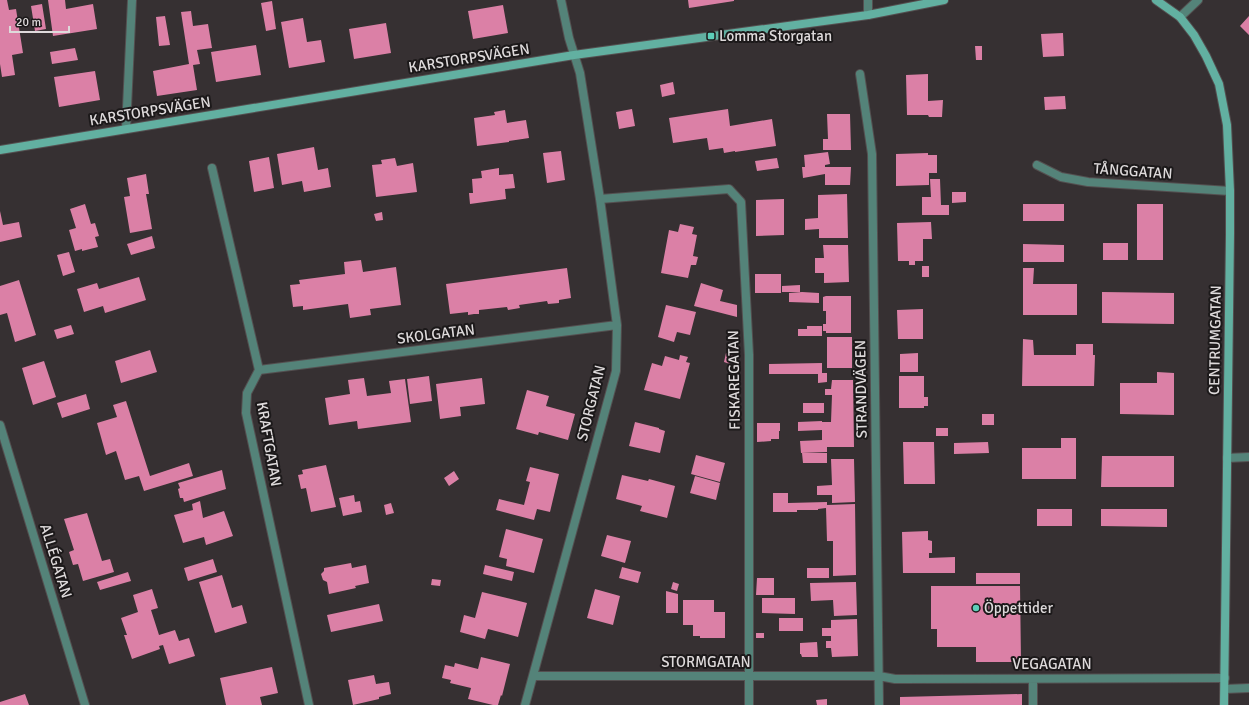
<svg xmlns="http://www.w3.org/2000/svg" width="1249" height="705" viewBox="0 0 1249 705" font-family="Signika,sans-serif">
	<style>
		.building { fill: #db80a6 }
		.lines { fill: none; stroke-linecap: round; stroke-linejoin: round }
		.lane-casing { stroke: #544f50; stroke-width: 10 }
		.street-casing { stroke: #544f50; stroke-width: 10 }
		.secondary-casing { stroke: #544f50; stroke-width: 10 }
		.lane { stroke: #548379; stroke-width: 8 }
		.street { stroke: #548379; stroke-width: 8 }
		.secondary { stroke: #62b0a1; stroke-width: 8 }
		.poi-dot { fill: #5dceb9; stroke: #1c191a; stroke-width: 1.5 }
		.labels { text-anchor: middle; stroke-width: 4; stroke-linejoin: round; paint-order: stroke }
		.poi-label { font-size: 15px; fill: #dedadb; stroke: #1c191a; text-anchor: start }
		.street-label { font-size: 15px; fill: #dedadb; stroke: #1c191a }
	</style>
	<rect width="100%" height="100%" fill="#363032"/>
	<path class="building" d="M0 0H7L9 10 16 9 23 53 12 55 15 75 2 77 0 64Z
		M48 0H65L66 9 93 4 97 29 53 36Z
		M688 0H734V1L689 8Z
		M272 1 276 29 266 31 261 3Z
		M42 4 46 29 35 31 31 6Z
		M503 5 508 33 473 39 468 11Z
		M191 11 193 26 208 24 212 48 197 50 200 64 193 65 197 90 157 96 153 71 189 64 181 12Z
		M165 16 170 45 159 46 156 17Z
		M1249 16V35L1240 26Z
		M303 18 307 42 321 40 325 62 289 68 281 22Z
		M386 23 391 53 354 59 349 29Z
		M1063 33 1064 56 1043 57 1041 34Z
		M256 45 261 75 216 82 211 52Z
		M975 46H982V60H976Z
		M75 48 78 60 52 64 50 52Z
		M95 71 100 100 59 107 54 77Z
		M928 74V101L943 100 942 117H929L928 115H907L906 75Z
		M673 82 675 94 662 97 660 85Z
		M1065 96 1066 109 1045 110 1044 97Z
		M632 109 635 126 619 129 616 112Z
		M728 109 730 126 772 119 776 146 735 152V151L724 153 723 148 709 150 707 138 673 143 669 118Z
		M505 110 507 123 526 120 529 138 509 141V142L477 146 474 118 495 115 494 112Z
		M827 114H850L851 150H823V139H828Z
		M314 147 318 170 328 168 331 187 304 192 302 181 282 185 277 154Z
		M561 151 565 180 547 183 543 153Z
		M828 152 830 164 825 165V167H851L850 185H825V174L803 178 802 167H805L804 155Z
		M928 153V155H937V173H929V185L896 186V154Z
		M269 157 274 188 254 192 249 161Z
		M395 158 397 166 413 163 417 192 376 197 372 165 382 164 381 160Z
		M777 158 779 168 757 171 755 161Z
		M499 168V175L513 174 515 188 505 189 506 199 470 204 469 193H473L472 179 482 178 481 171Z
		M146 174 149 194H146L152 229 130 233 124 197 130 196 127 178Z
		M930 179H940L941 205H949V215H922V197H931Z
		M952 192H966V202L952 203Z
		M847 194 848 238H819V229L805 230V219L818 218V195Z
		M784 199V235L756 236V200Z
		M85 204 91 224 95 223 99 236 95 237 98 247 82 251V249L75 251 69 230 76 228 70 209Z
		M1023 204H1064V221H1023Z
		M1137 204H1163V260H1137Z
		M0 211 3 225 19 222 22 237 0 242Z
		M382 212 383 220 376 221 374 214Z
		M931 222 932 239H923V261H915V265H909V261H898L897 223Z
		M680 224 694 227 692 234 697 235 693 256 698 257 696 265H691L688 278 661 273 669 230 678 232Z
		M152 236 155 248 131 255 127 244Z
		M1103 243H1128V260H1103Z
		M1023 244 1064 245V262H1023Z
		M823 245H848L849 282 824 283V273H815V258H824Z
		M69 252 75 272 63 276 57 255Z
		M361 260 363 272 396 267 401 305 370 309 371 315 350 318 348 304 303 310V306L293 307 290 285 300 284 299 280 345 274 344 262Z
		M922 266H929V277H922Z
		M567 268 571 298 559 300V303L548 304 547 301 519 305 520 308 508 310 507 307 479 310V314H474L468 315V312L450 314 446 284Z
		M1023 268H1034L1033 284H1077V315H1023Z
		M755 274H781V293H755Z
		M139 277 146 300 105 313 103 306 84 312 77 289 97 283 99 289Z
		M19 280 36 335 15 342 7 313 0 315V286Z
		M701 283 723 290 720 301 737 305V317L694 306Z
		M800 285V292H782V286Z
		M802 292 819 293V303L789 302V293Z
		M1102 292 1174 293V324L1102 323Z
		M826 296H851V333H826V331H823V324H826V311H823V297Z
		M666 305 696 312 690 335 677 332 674 342 658 337Z
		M923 309V339H898L897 310Z
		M71 325 74 334 57 339 54 330Z
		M807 326H822V336H798V329H807Z
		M827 337H852V368H827Z
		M1023 339 1033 340 1034 355H1076V344H1093V355H1095L1094 386H1022Z
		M150 350 157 372 121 383 115 361Z
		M726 353 733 355 730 364 724 362Z
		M918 353V372H900V354Z
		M680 355 688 357 686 362 690 363 680 399 644 390 652 363 662 366 665 356 679 360Z
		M44 361 56 397 33 405 22 368Z
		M822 363V373H827V382L818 383V374H769V364Z
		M1157 372 1174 373V415L1120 414V383H1157Z
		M429 376 432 401 410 404 407 379Z
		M899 376H924V397H928V406H924V408H899Z
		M364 378 367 396 391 393 389 381 405 379 411 422 358 429 357 421 329 425 325 398 350 394 348 380Z
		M482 378 485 404 460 407 461 416 440 419 436 384Z
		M832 380H853L854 447H827V452L801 453 800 441 822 440V430L798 431V422L822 421V422H831L832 395H825V389H831Z
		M527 390 549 396 546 406 575 414 568 440 539 432 538 435 516 429Z
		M86 394 90 409 62 418 57 403Z
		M126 401 150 476 189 463 193 476 144 491 139 476 125 480 116 451 106 455 97 423 117 417 113 405Z
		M803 403H824V413H803Z
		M982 414H994V425H982Z
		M635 422 659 428V429L665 431 660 453 629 446Z
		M757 423H780V431H779V439H771V441L757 442Z
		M936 428H948V436H936Z
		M1061 438H1076V479H1022V448H1061Z
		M903 442H934L935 484H904Z
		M988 442 989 453 954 454V443Z
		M802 453H827V463H803Z
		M696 455 725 463 720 482 691 474Z
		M1102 456H1174V487H1101Z
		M831 459H854L855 502 832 503V495H817V486L832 485Z
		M326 465 336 507 311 512 306 488 301 489 298 475 303 474 302 470Z
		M530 467 559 474 550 512 537 509 534 520 496 510 499 499 524 505 530 482 526 481Z
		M222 470 226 489 184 502 183 498H180L178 489 180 488 178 483Z
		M454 471 459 479 449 486 444 478Z
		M622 475 648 481 649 479 675 486 667 518 640 511 642 506 616 499Z
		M695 476 720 483 716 500 690 493Z
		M773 493H788V503L827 502V505L855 504 856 575 833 576V541H827L826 508 818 509V510H797V512H773Z
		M354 495 355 502 360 501 362 512 343 516 339 498Z
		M200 501 203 518 224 511 233 536 206 545 204 537 183 543 174 515 193 510 192 504Z
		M391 503 394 513 386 515 384 505Z
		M1037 509H1072V526H1037Z
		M1101 509H1167V527L1101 526Z
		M87 513 102 561 110 559 114 572 83 581 78 564 73 565 69 552 74 550 64 519Z
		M506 529 543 539 534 573 506 566 507 559 499 557Z
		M928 531V540L932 541V553H929V558L955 557V573H903L902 532Z
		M607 535 631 541 625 563 601 556Z
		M213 559 217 572 188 581 184 568Z
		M351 563 352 568 366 565 369 583 355 586 356 588 329 594 327 582 323 580 321 574 324 571V568Z
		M485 565 514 572 512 581 483 574Z
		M622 567 641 572 638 583 619 578Z
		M807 568H829V578H807Z
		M128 572 131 581 100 590 97 582Z
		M976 573H1020V584H976Z
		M222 575 232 608 242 605 247 623 215 633 199 582Z
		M757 578H774V595H756Z
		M432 579 441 580 440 586 431 585Z
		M673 582 679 584 677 591 671 589Z
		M856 582 857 615 834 616 833 600 811 601 810 583Z
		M931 586H1020L1021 662H976V647H937V629H931Z
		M152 589 158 608 151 610 159 635 175 630 179 641 189 638 195 656 169 664 163 645 159 646 160 649 132 659 124 635H127L121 618 138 612 133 595Z
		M595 589 620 596 613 625 587 618Z
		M666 591 678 594V613H666Z
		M482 592 527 603 518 637 488 629 485 639 460 632 464 615 475 618Z
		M762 598H795V614L762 613Z
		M683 600H714V612H725V638H700V636H693V625H683Z
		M379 604 383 621 331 632 327 615Z
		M779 618H803V631H779Z
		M857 619 858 656 832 657 831 648H826V641H831V636H822V628H831V620Z
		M756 633H764V638H756Z
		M817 642 818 657H802L801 654H800V643Z
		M481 657 510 664 502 696 501 695 498 705H493L468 699 471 688 450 683 451 680 442 678 445 665 454 667 455 663 478 669Z
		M272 667 278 693 260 697 262 705H226L220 678Z
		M374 675 376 684 389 682 391 694 379 697V699L353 705 348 680Z
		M25 694 29 705H0V702Z
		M1022 694V705H900V697Z
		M827 699V705H817L816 700Z"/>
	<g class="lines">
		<defs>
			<path id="lane" d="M1225 689 1249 688"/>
			<path id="street" d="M868 0V15
				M1180 17 1198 0
				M860 74 872 154 879 705
				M126 129 132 0
				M1037 165 1061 177 1088 182 1230 191
				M212 168 259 370 247 393 246 413 309 705
				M600 199 729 189 741 202 749 355V705
				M259 370 617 325
				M0 425 85 705
				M1227 458 1249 457
				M533 676H879L895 679 1225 678
				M1033 679V705
				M525 705 616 371 617 325 600 199 580 73 569 38 561 0"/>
			<path id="secondary" d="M1156 0 1180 17 1194 35 1206 56 1219 84 1227 125 1230 191V234L1224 705
				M0 150 574 55 868 15 944 0"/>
		</defs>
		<use href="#lane" class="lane-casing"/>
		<use href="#street" class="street-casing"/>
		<use href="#secondary" class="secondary-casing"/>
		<use href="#lane" class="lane"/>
		<use href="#street" class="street"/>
		<use href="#secondary" class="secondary"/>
	</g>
	<g class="poi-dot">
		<rect x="707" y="32" width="8" height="8" rx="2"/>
		<circle cx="976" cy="608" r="4"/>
	</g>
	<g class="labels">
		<g class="poi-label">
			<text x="719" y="41">Lomma Storgatan</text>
			<text x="984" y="613">Öppettider</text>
		</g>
		<g class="street-label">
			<text transform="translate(469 58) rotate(-9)" y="5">KARSTORPSVÄGEN</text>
			<text transform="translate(150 111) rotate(-9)" y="5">KARSTORPSVÄGEN</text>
			<text transform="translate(1133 171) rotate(4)" y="5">TÅNGGATAN</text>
			<text transform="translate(436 334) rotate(-7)" y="5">SKOLGATAN</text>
			<text transform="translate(1215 340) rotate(-89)" y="5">CENTRUMGATAN</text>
			<text transform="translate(734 380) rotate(-91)" y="5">FISKAREGATAN</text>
			<text transform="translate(861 389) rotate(-91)" y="5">STRANDVÄGEN</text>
			<text transform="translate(591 403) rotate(-76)" y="5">STORGATAN</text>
			<text transform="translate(269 444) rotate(80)" y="5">KRAFTGATAN</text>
			<text transform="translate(56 561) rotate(73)" y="5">ALLÉGATAN</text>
			<text x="706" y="667">STORMGATAN</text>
			<text x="1052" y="669">VEGAGATAN</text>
		</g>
	</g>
	<path d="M10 26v6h59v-6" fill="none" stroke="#dedadb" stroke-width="2"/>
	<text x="16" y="26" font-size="12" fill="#dedadb" stroke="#1c191a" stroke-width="3" paint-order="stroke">20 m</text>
</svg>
